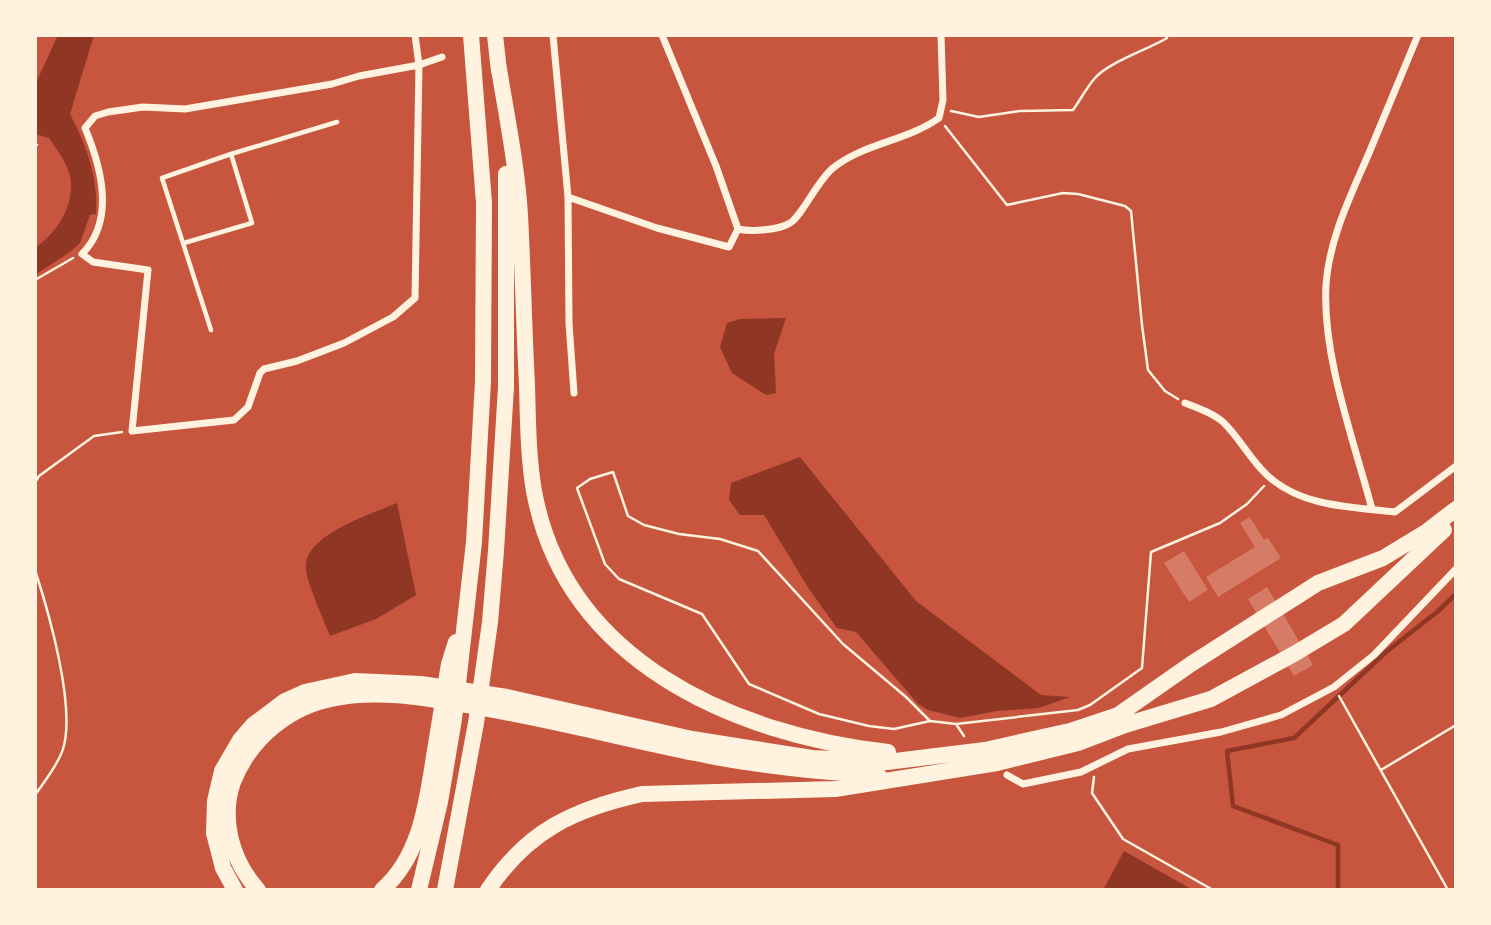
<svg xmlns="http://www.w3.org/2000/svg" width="1491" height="925" viewBox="0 0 1491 925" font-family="'Space Grotesk',sans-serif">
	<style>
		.water { fill: #8f3625 }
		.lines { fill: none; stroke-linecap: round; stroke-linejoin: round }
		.stream { stroke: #8f3625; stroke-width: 4.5 }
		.building { fill: #d67c66 }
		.path { stroke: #fff3e0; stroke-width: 2.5 }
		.service { stroke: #fff3e0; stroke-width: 4.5 }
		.minor { stroke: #fff3e0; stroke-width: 7 }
		.motorway { stroke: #fff3e0; stroke-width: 16 }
	</style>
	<rect width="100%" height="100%" fill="#c8553d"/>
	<path class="water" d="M58 35H94L70 114C87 147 98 176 96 214L90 215 80 243 70 252 35 275V248C56 233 72 210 71 183 70 166 58 151 49 138L35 134V85Z
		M786 318 774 354 776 393 766 395 732 373 720 347 727 323 740 319Z
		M800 457 916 601 1041 695 1070 697 1039 708 997 711 960 718 928 710 918 704 856 632 837 628 809 589 764 515H740L729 500 731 483Z
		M397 503 416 595 376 619 330 636C324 620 307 584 306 569 302 535 372 514 397 503Z
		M1124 851 1193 890H1103Z"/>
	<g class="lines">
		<path class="stream" d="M1338 890V845L1233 806 1227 751 1294 738 1386 652 1437 612 1456 594"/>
	</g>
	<path class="building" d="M1250 517 1264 540 1268 538 1281 558 1218 597 1206 577 1255 547 1240 523Z
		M1184 551 1208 590 1189 602 1164 563Z
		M1267 587 1313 665 1294 676 1248 599Z"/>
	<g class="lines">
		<path class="path" d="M951 111 979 117 1020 111 1073 110C1080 100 1087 87 1095 78 1109 62 1147 50 1167 38
			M945 126 1007 205 1063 193 1078 194 1125 206 1131 211 1142 325 1148 370 1165 391 1178 399
			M35 146 37 145
			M35 280 73 258
			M35 483 39 476 94 436 122 432
			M35 570C49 613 76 707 63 749 58 765 44 782 35 795
			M1339 696 1448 890
			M930 721 894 729 869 726 819 714 749 684 702 614 619 579 605 564 577 488 590 479 613 472 628 516 644 525 679 534 720 539 758 551 843 644 906 697 930 721 956 724 964 736
			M956 724 1078 710 1090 705 1142 668 1151 552 1220 523 1247 504 1264 486
			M1381 770 1456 725
			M1094 777 1092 793 1123 839 1213 890"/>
		<path class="service" d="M184 243 252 223 231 154
			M211 330 162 178 231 154 337 122"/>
		<path class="minor" d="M415 35 419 65 415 298 393 317 344 343 297 361 264 369 260 373 248 407 234 420 132 431 148 270 93 262 82 254C116 220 101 166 85 128L95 116 108 112 143 107 185 109 332 84 359 76 419 65 442 57
			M553 35 568 197 569 323 574 393
			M568 197 657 228 729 247 738 229 716 166 662 35
			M738 229C751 232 779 230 790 223 802 216 817 181 833 168 864 143 907 141 939 118L943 100 941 35
			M1185 403C1198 408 1213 413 1223 422 1240 438 1250 460 1268 476 1302 507 1352 507 1395 512L1456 466
			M1372 509C1354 441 1322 356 1326 285 1329 239 1351 195 1369 153 1385 114 1401 75 1418 35
			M1007 775 1023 784 1081 772 1128 749 1221 732 1281 715 1334 687 1374 655 1456 569"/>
		<path class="motorway" d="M495 35 499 71
			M498 63C506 113 517 165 520 215 523 272 524 328 527 385 528 420 528 456 534 491 565 661 733 734 888 752
			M235 890 223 868 214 833 215 801 222 771 240 740 253 725 285 701 305 692 355 681 421 684 507 697 692 739 812 758 887 762 985 750 1070 731 1118 715 1191 664 1318 583 1383 558 1426 532 1456 509
			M258 890C232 861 220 820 233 782 250 739 289 706 335 698 376 690 420 697 461 704 540 717 617 737 695 753 756 766 817 771 879 776
			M382 890C422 855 427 799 435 750 440 721 444 693 449 664L456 642
			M419 890 440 802 454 719 474 542 483 381 484 203 471 35
			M445 890 476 723 490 622 496 551 506 387V174
			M488 890C527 831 574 809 642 794L835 789 997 763 1078 743 1125 725 1211 699 1294 654 1344 624 1444 530"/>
	</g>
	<rect width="1491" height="925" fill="none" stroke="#fff3e0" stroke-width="74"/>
</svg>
